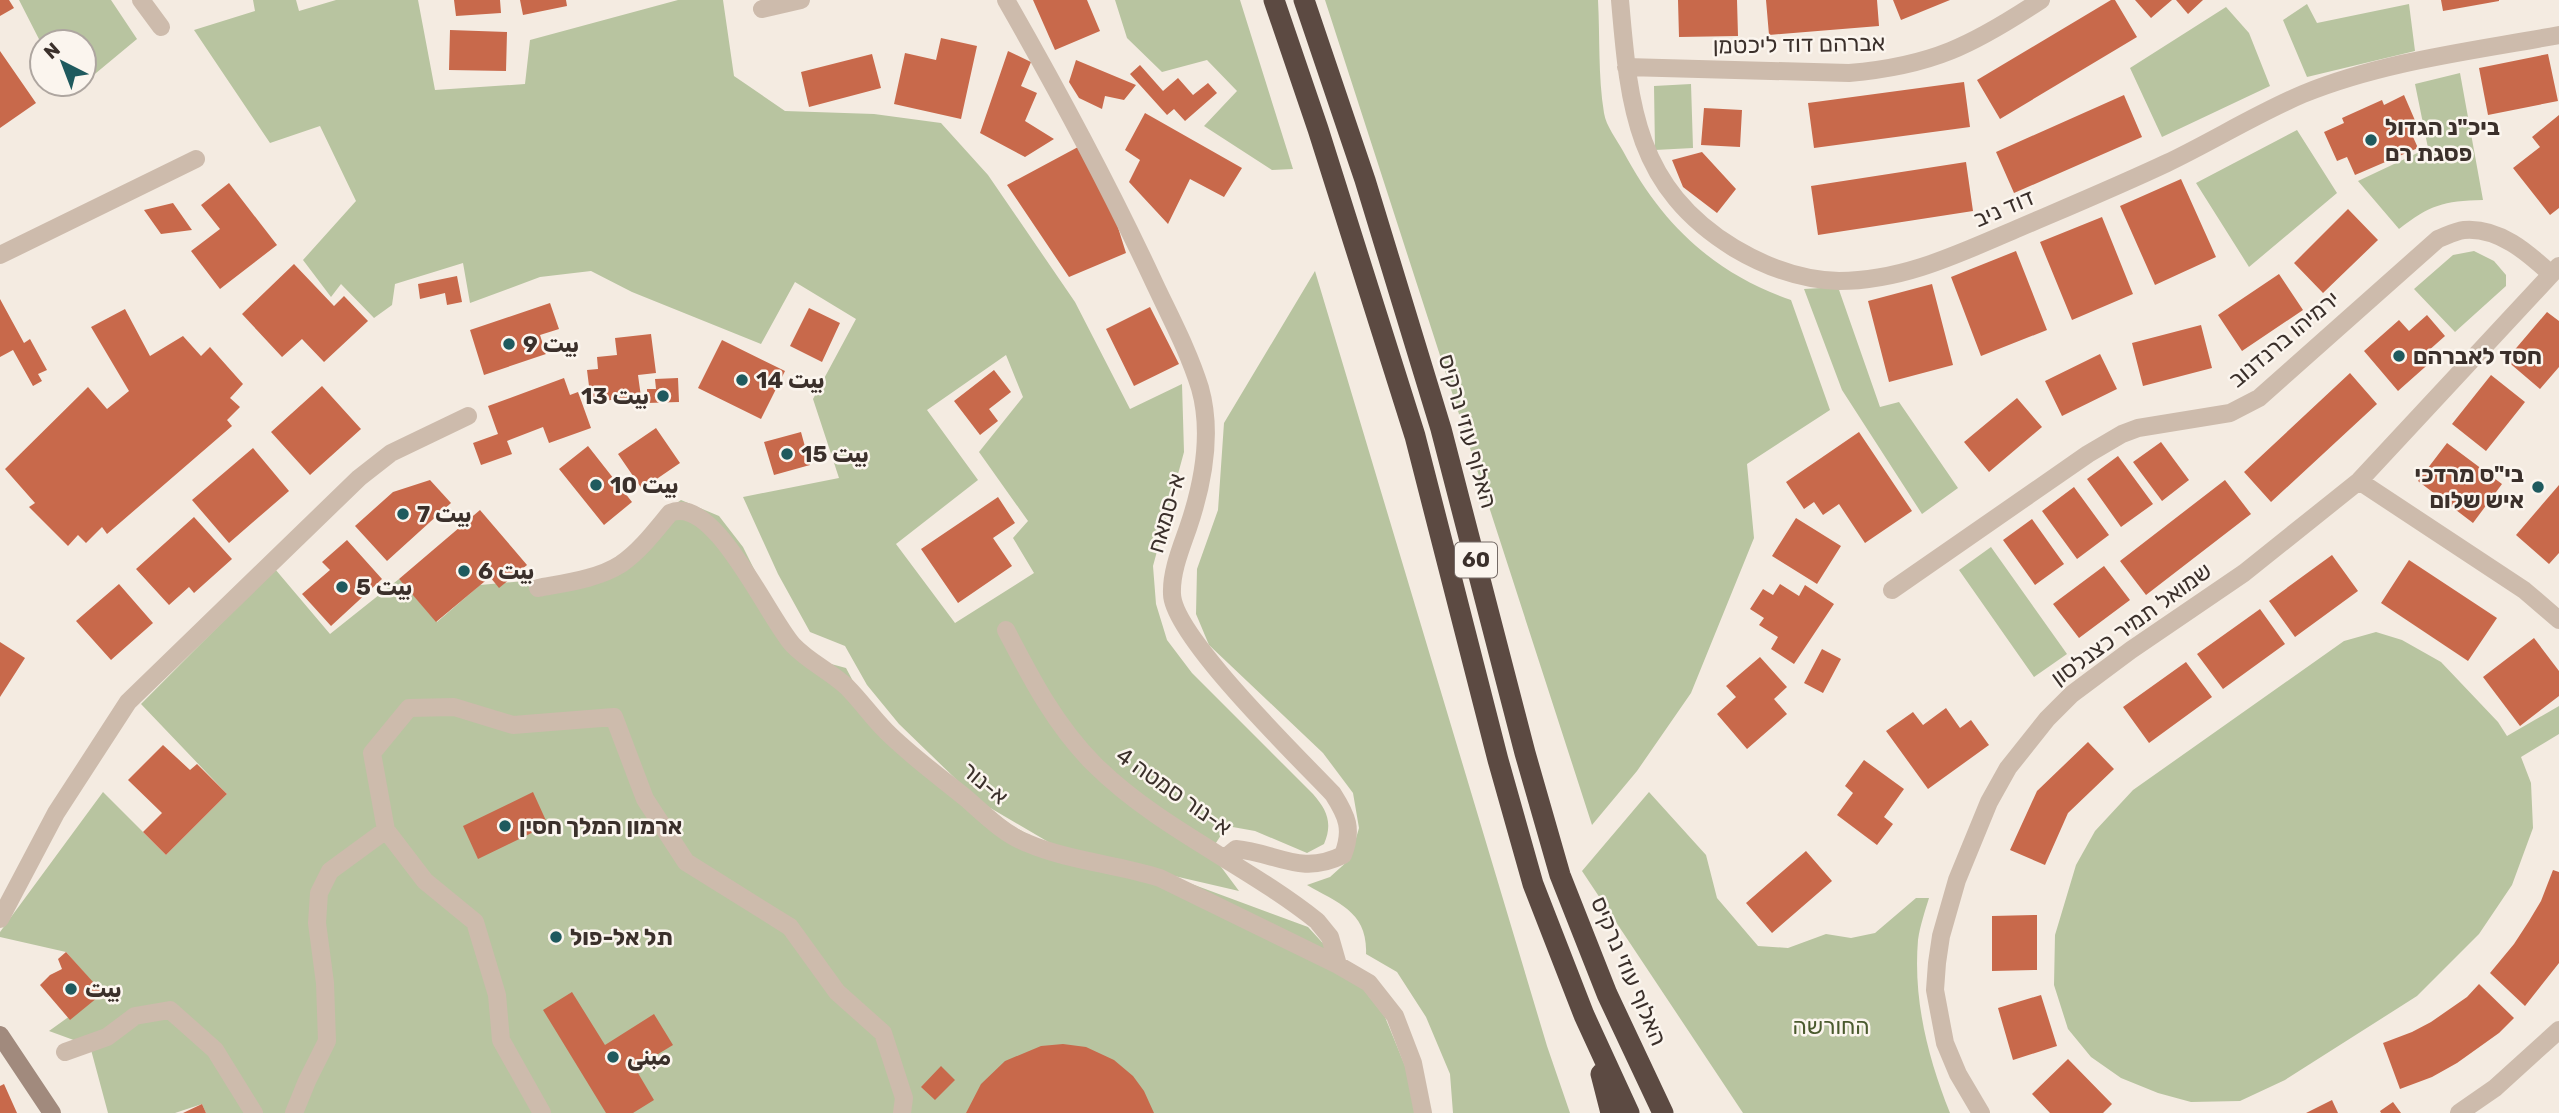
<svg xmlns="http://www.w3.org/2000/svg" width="2559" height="1113" viewBox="0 0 2559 1113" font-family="Rubik,Vazirmatn,'Noto Sans Hebrew',sans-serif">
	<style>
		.green { fill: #b8c4a0; fill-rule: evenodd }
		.building { fill: #c8694b }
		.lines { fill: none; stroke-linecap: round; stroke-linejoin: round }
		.street { stroke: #cdbbac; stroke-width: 18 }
		.secondary { stroke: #a18a7d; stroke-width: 18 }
		.highway { stroke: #5c4a42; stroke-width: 21 }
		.poi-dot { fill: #1f5a5e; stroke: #fbf5ee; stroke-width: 2.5 }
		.labels { text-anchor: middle; stroke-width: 5; stroke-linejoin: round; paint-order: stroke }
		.shield { fill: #fbf5ee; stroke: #756b66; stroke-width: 2 }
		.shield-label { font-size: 21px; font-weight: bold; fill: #3b302b }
		.street-label { font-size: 23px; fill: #3b302b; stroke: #fbf5ee }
		.poi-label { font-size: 23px; font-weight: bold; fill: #3b302b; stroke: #fbf5ee; text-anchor: start }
		.park-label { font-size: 23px; fill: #4a5a2e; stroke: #fbf5ee }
	</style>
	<rect width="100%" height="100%" fill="#f4ebe1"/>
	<path class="green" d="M19 0H111L137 39 84 83V42H42V45Z
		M253 0H296L299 11 336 0H418L435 90 525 84 530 40 678 0H723L734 76 785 111 874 114 941 123 988 175 1075 302 1130 409 1182 384 1184 452 1153 566 1156 604 1167 640 1192 673 1313 794C1327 810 1333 823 1324 844L1307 853 1255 831 1227 826 1210 852 1239 891 1062 850 987 806 1011 825 1059 851 1181 880 1308 927 1354 977 1385 1017 1410 1078 1417 1113H206L202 1104 175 1113H108L90 1046 49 1031 102 993 66 952 0 937V932L103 792 166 855 227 794 141 704 275 569 330 634 399 579 437 622 480 585 624 572 665 511 681 500 719 516 743 547 782 625 820 661 846 668 871 715 962 785 899 724 867 685 845 646 810 632 778 574 743 497 839 478 813 399 856 319 795 282 761 344 632 292 591 271 540 277 470 303 463 263 395 284 392 305 374 318 341 284 331 297 303 260 356 201 320 126 270 143 194 30 255 11ZM1006 355 1023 397 979 452 1028 521 1013 538 1034 573 955 623 896 544 978 480 927 410Z
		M1115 0H1240L1293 169 1272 170 1204 126 1237 91 1207 60 1162 72 1127 38Z
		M1325 0H1598C1600 37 1598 76 1604 113 1606 126 1617 140 1623 151 1662 224 1713 273 1791 300L1830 410 1747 464 1754 538 1691 693 1637 771 1592 825Z
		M2307 4 2317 23 2409 4 2415 51 2307 77 2283 20Z
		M2226 7 2249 33 2270 86 2162 137 2130 68Z
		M2460 73 2483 200C2443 201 2430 205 2399 229L2358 181 2428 148 2415 84Z
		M1691 84 1693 148 1655 150 1654 86Z
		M2297 130 2337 193 2249 267 2196 183Z
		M2474 251 2494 261 2506 275V286L2455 332 2414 289 2453 255Z
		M1315 271 1547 1046 1570 1113H1453L1450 1074 1426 1017 1397 972 1366 954C1368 912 1338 903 1307 885L1330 877 1350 859 1359 828 1353 793 1323 753 1209 645 1196 614 1197 569 1218 510 1224 423Z
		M1838 287 1880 407 1899 402 1958 488 1922 514 1842 390 1804 289Z
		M1991 547 2067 654 2034 677 1959 570Z
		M2376 632 2402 640 2441 662 2498 722 2507 736 2559 706V734L2521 757 2531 783 2533 828 2512 885 2479 934 2417 996 2285 1080 2240 1101 2191 1102 2158 1093 2121 1078 2091 1057 2068 1029 2054 985 2055 935 2076 865 2095 831 2133 790 2344 641Z
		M1649 792 1706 855 1717 898 1758 946 1788 948 1826 934 1851 938 1875 933 1916 898H1929C1925 911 1920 926 1918 940 1913 1000 1928 1058 1950 1113H1743L1582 871Z"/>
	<path class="building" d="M0 0H9L14 8 0 16Z
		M454 0H500L501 13 456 16Z
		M520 0H566L567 6 523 15Z
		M1033 0H1087L1100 31 1055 50Z
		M1678 0H1737L1738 36 1679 37Z
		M1766 0H1877L1879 26 1769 35Z
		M1893 0H1950L1901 20Z
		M2111 0H2115L2137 37 2000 119 1977 80Z
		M2135 0H2172L2151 18Z
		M2176 0H2203L2188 14Z
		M2441 0H2499V1L2443 11Z
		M450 30 507 32 506 71 449 70Z
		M941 38 977 46 961 119 894 104 905 53 936 60Z
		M0 51 36 103 0 128Z
		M1008 51 1031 62 1021 86 1037 93 1025 121 1054 139 1025 157 980 133Z
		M872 54 881 88 809 107 801 72Z
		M2548 54 2558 101 2488 115 2479 68Z
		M1076 60 1136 85 1124 100 1105 96 1102 109 1079 98 1069 82Z
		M1140 65 1163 91 1178 78 1193 95 1208 83 1217 93 1185 121 1174 109 1167 115 1130 74Z
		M1964 82 1970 127 1814 148 1808 103Z
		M2124 95 2142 137 2014 193 1996 152Z
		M2404 95 2417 125 2409 128 2418 148 2355 175 2347 157 2337 161 2324 132 2344 123 2342 118 2382 100 2384 105Z
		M1704 108 1742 110 1740 147 1701 145Z
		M1145 113 1242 168 1224 197 1190 179 1168 224 1129 182 1140 160 1125 150Z
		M2559 115V208L2550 215 2513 168 2540 147 2532 137Z
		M1078 147 1105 186 1126 253 1069 277 1007 185Z
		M1702 152 1736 189 1717 213 1683 187 1672 160Z
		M1966 162 1973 211 1818 235 1811 186Z
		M2181 179 2216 257 2155 285 2120 206Z
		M229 183 277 245 220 289 191 251 220 229 201 205Z
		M173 203 192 230 161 234 144 210Z
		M2348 209 2378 240 2323 293 2294 263Z
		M2102 217 2133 294 2072 320 2040 242Z
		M2016 251 2047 330 1981 356 1951 277Z
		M294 264 334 306 344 296 368 321 324 362 302 339 282 357 242 314Z
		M2279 274 2303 310 2242 351 2218 315Z
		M457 276 462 302 447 305 445 293 420 299 418 284Z
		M1932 284 1953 365 1889 382 1868 301Z
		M0 299 24 343 30 339 47 370 38 374 42 381 33 386 13 350 0 357Z
		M550 303 559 329 540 335 546 354 484 375 470 330Z
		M1150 307 1179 364 1134 386 1106 329Z
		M809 308 840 323 822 362 790 346Z
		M125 309 150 356 183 336 201 356 210 347 243 384 230 398 240 407 227 420 232 426 107 534 102 527 86 543 78 535 68 546 29 507 35 503 5 469 88 387 107 409 129 391 91 327Z
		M2547 312 2559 321V367L2540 389 2506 360Z
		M2427 315 2445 336 2427 352 2433 360 2398 391 2364 351 2399 320 2409 331Z
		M2201 325 2212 368 2143 386 2132 343Z
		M651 334 656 373 638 375 641 397 591 402 587 370 598 369 597 357 617 355 615 338Z
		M722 340 785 371 761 419 698 388Z
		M2100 354 2117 389 2062 416 2045 381Z
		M994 370 1011 392 989 409 998 421 980 435 954 401Z
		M2350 373 2377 404 2271 502 2244 472Z
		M2491 375 2525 402 2486 451 2452 424Z
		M564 378 570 395 578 392 591 428 549 443 543 427 507 441 512 454 481 465 473 443 498 434 488 406Z
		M678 378 679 402 647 403V389H656L655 379Z
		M322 386 361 429 310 475 271 432Z
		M2017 398 2042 427 1989 472 1964 442Z
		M656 428 680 463 642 489 618 454Z
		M801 432 810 465 774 475 764 442Z
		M1859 432 1912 511 1865 543 1839 504 1823 515 1814 502 1804 509 1786 482Z
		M2161 442 2189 480 2162 501 2133 462Z
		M2447 443 2502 484 2473 523 2418 481Z
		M588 446 632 502 604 525 559 469Z
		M253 448 289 491 229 543 192 500Z
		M2118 456 2153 504 2121 527 2087 479Z
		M430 480 451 503 387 561 355 526 393 492Z
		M2225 480 2251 514 2146 595 2120 561Z
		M2559 485V553L2549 564 2516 535Z
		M2074 487 2109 535 2077 559 2042 511Z
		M998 497 1015 523 993 538 1012 566 958 603 921 549Z
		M480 510 527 565 499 588 490 577 436 622 399 579Z
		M194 517 232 559 194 593 189 587 169 605 136 569Z
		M1796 518 1841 546 1817 584 1772 556Z
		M2032 519 2064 564 2035 585 2003 540Z
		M347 540 382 579 331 626 302 594 330 570 322 562Z
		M2332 555 2358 591 2295 637 2269 601Z
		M2409 560 2497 618 2468 661 2381 603Z
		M2104 566 2130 600 2079 638 2053 604Z
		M119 584 153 623 111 660 76 621Z
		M1780 584 1799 596 1805 585 1834 604 1794 664 1771 649 1778 637 1759 625 1764 618 1750 609 1763 589 1773 595Z
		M2260 609 2285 644 2223 689 2197 654Z
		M2534 638 2559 671V696L2520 726 2483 677Z
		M0 642 25 658 0 697Z
		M1822 649 1841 659 1823 693 1804 683Z
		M1760 657 1787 687 1774 699 1787 714 1747 749 1717 714 1736 697 1726 686Z
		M2186 662 2212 697 2149 743 2123 707Z
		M1946 708 1960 728 1971 720 1989 745 1928 789 1886 731 1913 712 1923 725Z
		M2088 742 2114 769 2068 813 2045 865 2010 850 2037 791Z
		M163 745 190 770 197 764 227 794 166 855 143 832 162 813 128 780Z
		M1864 760 1904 789 1884 817 1893 824 1877 845 1837 815 1853 793 1845 786Z
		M533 792 548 825 478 859 463 826Z
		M1806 851 1832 881 1772 933 1746 903Z
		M2553 870 2559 872V963L2525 1006 2490 973 2514 944 2529 921 2541 901Z
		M2037 915V970L1992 971V916Z
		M66 952 103 993 70 1020 40 985 50 975 62 969 58 959Z
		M2479 984 2514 1018 2499 1033 2457 1063 2432 1077 2400 1089 2383 1043 2412 1032 2431 1022 2467 997Z
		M572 992 605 1045 654 1014 673 1045 635 1068 654 1100 633 1113H606L543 1010Z
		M2041 995 2057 1046 2013 1060 1998 1008Z
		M1063 1044 1086 1047 1114 1060 1133 1076 1144 1091 1154 1113H966L981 1084 1005 1061 1041 1046Z
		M2068 1059 2112 1104 2103 1113H2050L2032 1094Z
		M941 1066 955 1080 935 1100 921 1087Z
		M4 1084 17 1113H0V1086Z
		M2332 1100 2338 1113H2306Z
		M2393 1102 2401 1113H2381L2380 1111Z
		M202 1104 206 1113H183Z"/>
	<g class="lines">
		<path class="street" d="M141 0 161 27
			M1006 0C1058 91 1107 182 1151 276 1168 313 1188 349 1200 388 1213 434 1203 484 1188 528 1181 548 1171 572 1172 594 1173 636 1299 758 1333 794 1347 816 1353 829 1343 855 1301 876 1277 853 1236 849L1225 858
			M1620 0C1629 105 1635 187 1734 248 1766 267 1801 280 1839 281 1901 281 1956 255 2012 231 2063 209 2116 187 2167 163 2213 141 2256 114 2303 94 2384 61 2473 51 2559 35
			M762 9 801 0
			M1626 67 1849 73C1932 66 1973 45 2041 0
			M0 255 196 159
			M2359 481 2524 590 2559 620
			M538 588C564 583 598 579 621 564 640 551 655 531 670 513 714 493 768 618 793 645 809 662 830 671 847 687 861 701 872 717 886 731 911 756 940 777 967 799 985 815 1004 834 1027 843 1069 861 1116 864 1160 878L1338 965 1369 983 1395 1016 1413 1063 1423 1113
			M1892 590 2088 454 2122 434 2138 428 2230 413 2259 398 2438 239C2446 236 2455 231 2464 230 2499 227 2528 253 2551 274
			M1006 630C1031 678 1055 725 1094 764 1158 828 1247 865 1317 921L1330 937 1338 965
			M0 919 56 813 128 702 359 478 391 453 468 416
			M65 1052 107 1037 135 1016 170 1010 215 1050 254 1113
			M294 1113 307 1081 327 1041 325 983 317 923 319 893 330 871 386 830
			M542 1113 501 1040 497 995 475 922 425 881 386 830 372 753 409 708 454 707 513 725 614 717 645 799 686 862 790 927 837 992 883 1033 904 1098 902 1113
			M1981 1113 1958 1074 1945 1043 1935 990 1937 963 1941 936 1957 880 1989 802 2008 768 2047 719 2072 694 2131 650 2244 573 2359 481 2559 266
			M2459 1113 2495 1088 2559 1030"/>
		<path class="secondary" d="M0 1035 52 1113"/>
		<path class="highway" d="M1274 0 1318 129 1415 436 1498 760 1533 884 1584 1015 1629 1113
			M1304 0 1365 180 1441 429 1525 753 1560 875 1607 994 1663 1113
			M1601 1074 1611 1113"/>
	</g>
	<g class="poi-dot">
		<circle cx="2371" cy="140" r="7"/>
		<circle cx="509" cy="344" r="7"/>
		<circle cx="2399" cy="356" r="7"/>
		<circle cx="742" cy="380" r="7"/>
		<circle cx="663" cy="396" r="7"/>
		<circle cx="787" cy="454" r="7"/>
		<circle cx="596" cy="485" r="7"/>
		<circle cx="2538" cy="487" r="7"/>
		<circle cx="403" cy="514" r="7"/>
		<circle cx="464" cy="571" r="7"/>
		<circle cx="342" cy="587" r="7"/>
		<circle cx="505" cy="826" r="7"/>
		<circle cx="556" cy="937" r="7"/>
		<circle cx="71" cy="989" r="7"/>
		<circle cx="613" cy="1057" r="7"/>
	</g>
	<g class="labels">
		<rect class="shield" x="1455" y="542.5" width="42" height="35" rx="5"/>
		<g class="shield-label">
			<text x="1476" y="567">60</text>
		</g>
		<g class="street-label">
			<text transform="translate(1799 44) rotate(-1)" y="8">אברהם דוד ליכטמן</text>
			<text transform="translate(2004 208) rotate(-23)" y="8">דוד ניב</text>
			<text transform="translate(2284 339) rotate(-40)" y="8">ירמיהו ברנדנוב</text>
			<text transform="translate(1468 431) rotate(74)" y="8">האלוף עוזי נרקיס</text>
			<text transform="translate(1166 513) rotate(-74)" y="8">א-סמאח</text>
			<text transform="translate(2131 624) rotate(-36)" y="8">שמואל תמיר כצנלסון</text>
			<text transform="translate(985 783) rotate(40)" y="8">א-נור</text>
			<text transform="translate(1174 791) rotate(35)" y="8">א-נור סמטה 4</text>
			<text transform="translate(1629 971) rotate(67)" y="8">האלוף עוזי נרקיס</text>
		</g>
		<g class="poi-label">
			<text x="2385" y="135">ביכ"נ הגדול<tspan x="2385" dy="26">פסגת רם</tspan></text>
			<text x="523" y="352">بيت 9</text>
			<text x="2413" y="364">חסד לאברהם</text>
			<text x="756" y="388">بيت 14</text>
			<text x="649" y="404" text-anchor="end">بيت 13</text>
			<text x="801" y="462">بيت 15</text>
			<text x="2524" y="482" text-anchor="end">בי"ס מרדכי<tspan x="2524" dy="26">איש שלום</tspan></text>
			<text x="610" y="493">بيت 10</text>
			<text x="417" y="522">بيت 7</text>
			<text x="478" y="579">بيت 6</text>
			<text x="356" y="595">بيت 5</text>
			<text x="519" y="834">ארמון המלך חסין</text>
			<text x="570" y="945">תל אל-פול</text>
			<text x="85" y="997">بيت</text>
			<text x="627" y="1065">مبنى</text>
		</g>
		<g class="park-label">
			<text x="1831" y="1034">החורשה</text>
		</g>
	</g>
	<g transform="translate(63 63) rotate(318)"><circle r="33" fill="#fbf5ee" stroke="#aea6a0" stroke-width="2"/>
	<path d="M0-5L12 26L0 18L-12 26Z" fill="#1f5a5e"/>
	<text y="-10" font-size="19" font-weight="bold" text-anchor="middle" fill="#3b302b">N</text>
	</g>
</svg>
